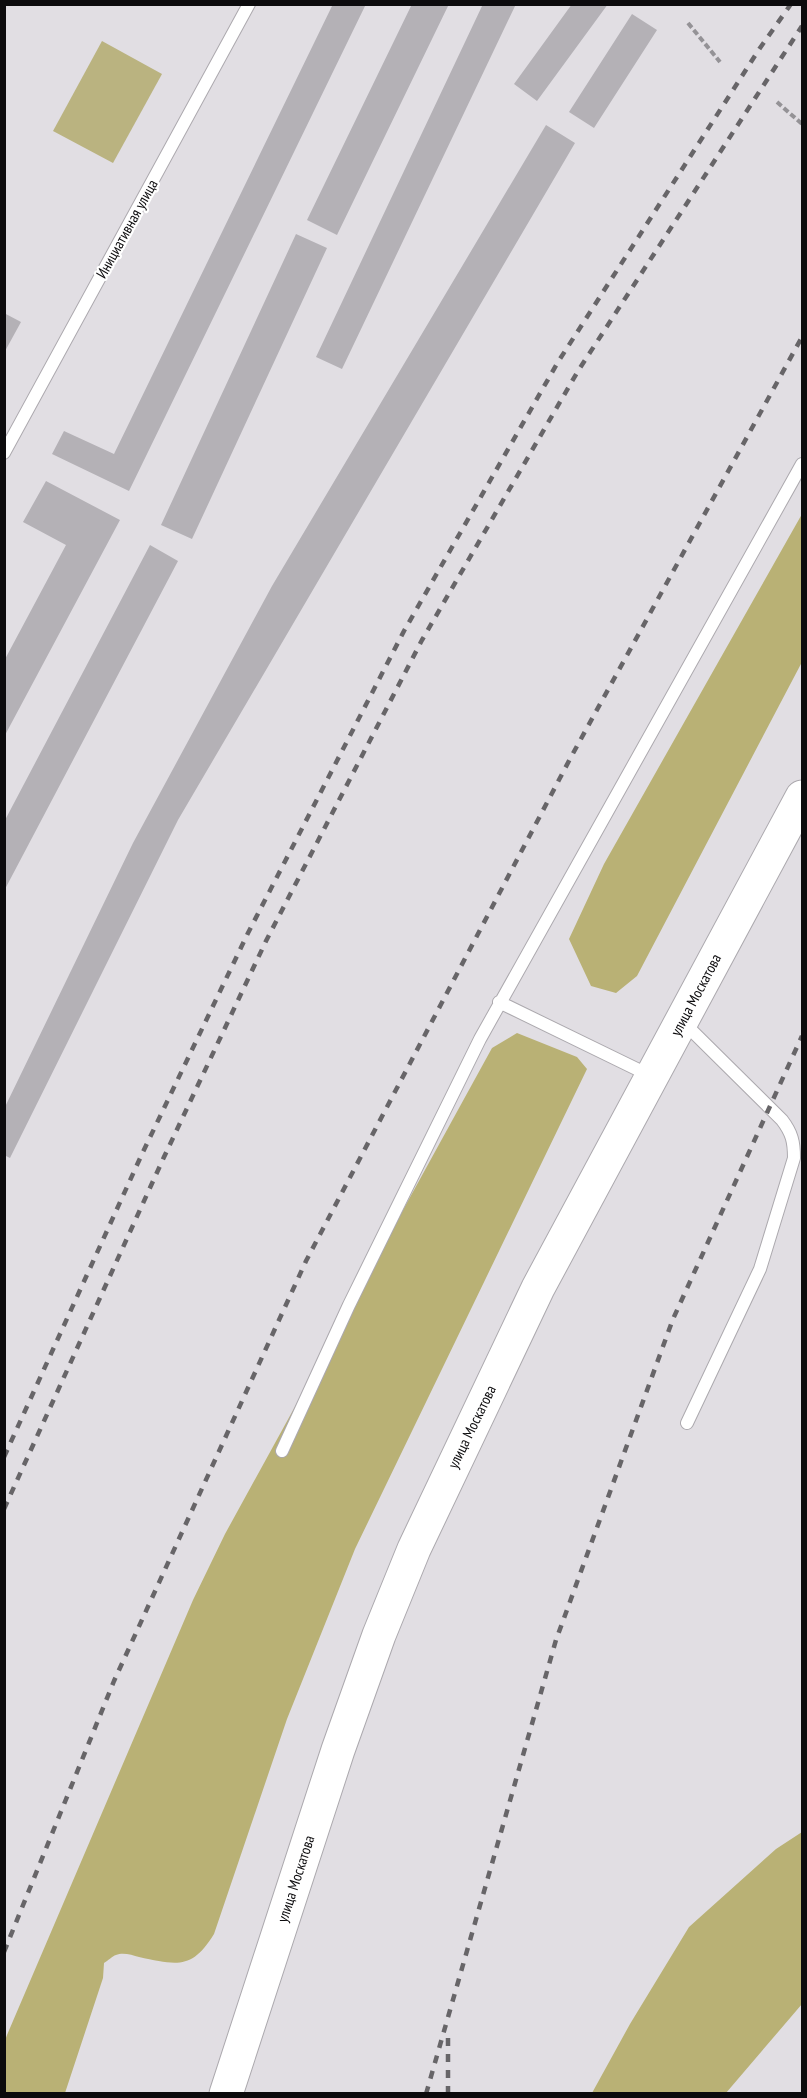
<svg xmlns="http://www.w3.org/2000/svg" width="807" height="2098" viewBox="0 0 807 2098" font-family="'PT Sans Narrow',sans-serif">
	<style>
		.green { fill: #bab380 }
		.forest { fill: #b9b175 }
		.building { fill: #b4b1b6 }
		.lines { fill: none; stroke-linecap: round; stroke-linejoin: round }
		.lane-casing { stroke: #aca9ae; stroke-width: 14 }
		.secondary-casing { stroke: #aca9ae; stroke-width: 35 }
		.path { stroke: #949296; stroke-width: 4; stroke-dasharray: 6 3; stroke-linecap: butt }
		.lane { stroke: #fff; stroke-width: 12 }
		.secondary { stroke: #fff; stroke-width: 33 }
		.rail { stroke: #676568; stroke-width: 4.5; stroke-dasharray: 8 8; stroke-linecap: butt }
		.labels { text-anchor: middle; stroke-width: 4.5; stroke-linejoin: round; paint-order: stroke }
		.street-label { font-size: 15px; fill: #0c0b0d; stroke: #fff }
	</style>
	<rect width="100%" height="100%" fill="#e1dee3"/>
	<path class="green" d="M102 41 162 74 113 163 53 131Z"/>
	<path class="forest" d="M802 514V662L637 976 616 993 591 986 569 939 604 864Z
		M517 1033 577 1057 587 1069 355 1549 287 1719 214 1934C192 1970 177 1965 139 1957 132 1955 123 1952 116 1955 112 1956 108 1961 104 1963L103 1978 65 2093H5L4 2043 7 2035 193 1600 225 1534 492 1048Z
		M802 1832V2004L726 2093H592L630 2024 689 1927 776 1849Z"/>
	<path class="building" d="M333 4H366L129 491 52 454 64 431 114 454Z
		M412 4H449L337 235 307 220Z
		M483 4H516L342 369 316 357Z
		M572 4H608L537 101 514 84Z
		M632 14 657 30 594 128 569 112Z
		M546 125 575 143 178 820 10 1158 4 1155V1109L133 843 272 586Z
		M296 234 327 248 192 539 161 525Z
		M4 313 21 322 4 353Z
		M46 481 120 520 4 737V661L66 545 23 522Z
		M150 545 178 561 4 891V822Z"/>
	<g class="lines">
		<defs>
			<path id="lane" d="M4 453 249 4
				M499 1002 651 1076
				M683 1022 782 1120C792 1133 794 1142 794 1158L760 1269 687 1423
				M282 1451 349 1305 480 1039 802 464"/>
			<path id="secondary" d="M226 2094 338 1750 379 1635 414 1549 538 1288 802 797"/>
		</defs>
		<use href="#lane" class="lane-casing"/>
		<use href="#secondary" class="secondary-casing"/>
		<path class="path" d="M688 23 720 62
			M777 102 802 124"/>
		<use href="#lane" class="lane"/>
		<use href="#secondary" class="secondary"/>
		<path class="rail" d="M4 1457 142 1154 248 933 404 631 558 362 760 48 791 4
			M4 1509 164 1157 266 941 422 640 578 371 802 26
			M4 1952 114 1681 306 1261 571 757 802 337
			M426 2094 556 1640 673 1319 802 1036
			M448 2094V2031"/>
	</g>
	<g class="labels">
		<g class="street-label">
			<text transform="translate(127 229) rotate(-61)" y="5">Инициативная улица</text>
			<text transform="translate(696 995) rotate(-62)" y="5">улица Москатова</text>
			<text transform="translate(472 1427) rotate(-64)" y="5">улица Москатова</text>
			<text transform="translate(296 1879) rotate(-72)" y="5">улица Москатова</text>
		</g>
	</g>
	<rect width="807" height="2098" fill="none" stroke="#0c0b0d" stroke-width="12"/>
</svg>
